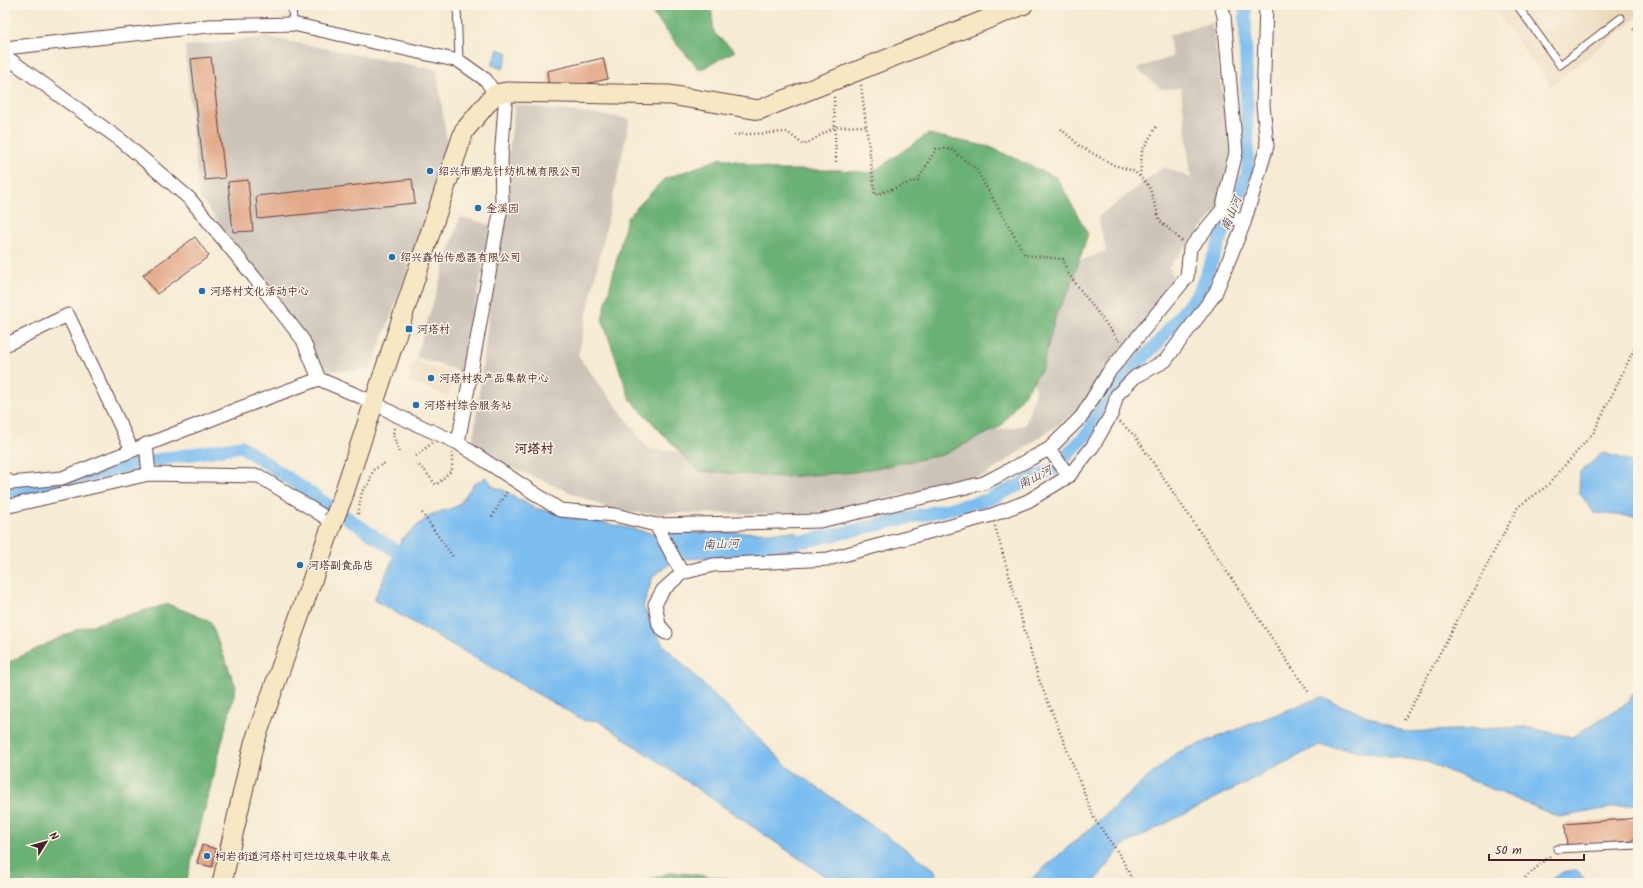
<svg xmlns="http://www.w3.org/2000/svg" width="1643" height="888" viewBox="0 0 1643 888" font-family="Kalam,'LXGW WenKai TC',sans-serif">
	<style>
		.built { fill: #ebd8ba }
		.industrial { fill: #cbc3b8 }
		.forest { fill: #6bb176; stroke: #5a6850 }
		.water { fill: #7bbdf0; stroke: #626e8e }
		.lines { fill: none; stroke-linecap: round; stroke-linejoin: round }
		.canal { stroke: #7bbdf0; stroke-width: 13 }
		.building { fill: #e3a989 }
		.lane-casing { stroke: #643e44; stroke-width: 9 }
		.street-casing { stroke: #643e44; stroke-width: 15 }
		.secondary-casing { stroke: #643e44; stroke-width: 21 }
		.path { stroke: #643e44; stroke-width: 2.5; stroke-dasharray: 1 3; stroke-linecap: butt }
		.lane { stroke: #fff; stroke-width: 7 }
		.street { stroke: #fff; stroke-width: 13 }
		.secondary { stroke: #f7e8c3; stroke-width: 19 }
		.secondary-bridge-casing { stroke: #643e44; stroke-width: 21; stroke-linecap: butt }
		.secondary-bridge { stroke: #f7e8c3; stroke-width: 19 }
		.poi-dot { fill: #1f6fb2; stroke: #fcf5e5; stroke-width: 1.5 }
		.labels { text-anchor: middle; stroke-width: 3; stroke-linejoin: round; paint-order: stroke }
		.poi-label { font-size: 11px; fill: #4a1f2b; stroke: #fcf5e5; text-anchor: start }
		.water-label { font-size: 12px; font-style: italic; fill: #594e66; stroke: #fcf5e5 }
		.quarter-label { font-size: 13px; font-weight: bold; fill: #4a1f2b; stroke: #fcf5e5 }
	</style>
	<rect width="100%" height="100%" fill="#fcf5e5"/>
	<filter id="ink" filterUnits="userSpaceOnUse"><feTurbulence type="fractalNoise" baseFrequency=".025" numOctaves="2"/><feDisplacementMap in="SourceGraphic" scale="8" xChannelSelector="R" yChannelSelector="G"/><feConvolveMatrix kernelMatrix="1 2 1 2 8 2 1 2 1" color-interpolation-filters="sRGB"/></filter>
	<filter id="wash" filterUnits="userSpaceOnUse"><feTurbulence type="fractalNoise" baseFrequency=".012" numOctaves="4" result="noise"/><feDisplacementMap in="SourceGraphic" scale="16" xChannelSelector="R" yChannelSelector="G"/><feGaussianBlur stdDeviation="0.9" result="paint"/><feColorMatrix in="noise" values="0 0 0 0 0 0 0 0 0 0 0 0 0 0 0 0 0 1.4 0 .05"/><feComposite in="paint" operator="in"/></filter>
	<g filter="url(#wash)">
		<rect width="100%" height="100%" fill="#f6ebd3"/>
		<path class="built" d="M1491 5H1638V17L1551 86Z
			M414 361 455 375 448 396 407 381Z"/>
		<path class="industrial" d="M1212 22 1231 152 1219 208 1169 267 1176 284 1077 411 986 475 822 514 619 513 472 451 515 104 630 119 578 356 649 449 819 466 1025 425 1036 389 1013 354 1074 263 1106 251 1098 217 1164 167 1191 178 1181 88 1161 89 1136 68 1172 57 1169 35Z
			M267 37 437 70 449 159 371 370 325 371 199 196 185 46Z
			M460 217 491 225 462 372 416 357Z"/>
		<path class="forest" d="M646 5H711L714 33 735 51 700 70 680 48Z
			M928 134 990 147 1057 178 1088 234 1070 288 1056 314 1042 369 1000 427 943 455 855 472 784 477 698 471 630 399 602 319 627 218 664 179 722 158 776 170H840L871 173Z
			M168 604 210 621 236 687 186 883H5V664L78 629Z
			M672 872 742 880 748 883H638Z"/>
		<path class="water" d="M498 49 508 53 503 69 492 65Z
			M1603 453 1628 460 1638 468V517L1594 513 1579 492 1580 472Z
			M486 477 494 487 503 490 534 508 651 533 797 532 800 552 685 559 670 564 653 576 643 607 663 645 788 767 934 869 942 883H835L597 720 585 721 374 600 402 539 430 515 458 506 473 485Z
			M1638 687V803L1559 817 1427 762 1319 745 1122 846 1094 883H1027L1176 753 1321 697 1405 732 1525 727 1572 737 1627 703Z
			M1576 870 1588 883H1545L1563 872Z"/>
		<g class="lines">
			<path class="canal" d="M5 494 157 460 241 446 411 561
				M782 542 807 541 987 500 1054 469 1088 433 1109 392 1156 345 1199 292 1248 172 1245 5"/>
		</g>
		<g id="blocks">
			<path class="building" d="M211 57 225 178 205 180 191 59Z
				M603 58 608 79 565 88H549L547 71Z
				M412 179 415 203 258 219 256 196Z
				M248 180 253 231 233 232 228 182Z
				M195 237 209 256 157 294 143 275Z
				M1638 818V835L1631 841 1567 846 1565 824Z
				M202 845 216 849 212 867 197 863Z"/>
		</g>
	</g>
	<g filter="url(#ink)">
		<use href="#blocks" fill-opacity="0" stroke="#643e44" stroke-width="1"/>
		<g class="lines">
			<defs>
				<path id="lane" d="M292 5 293 24
					M457 5 459 61
					M1517 5 1560 65 1621 18
					M1557 849 1638 845"/>
				<path id="street" d="M5 48 208 26 293 24 459 61 486 80 495 94
					M5 56 122 141 190 199 254 277 303 340 319 379 375 403 398 416 458 443 560 510 615 515 656 525 820 521 984 483 1049 449 1082 416 1108 373 1187 277 1190 248 1222 210 1236 152 1224 16 1221 5
					M1222 210 1244 223
					M5 345 68 315 132 450
					M458 443 502 202 501 160 506 92
					M146 444 149 474
					M1049 449 1069 476
					M5 479 11 483 62 478 240 408 319 379
					M5 507 149 474 259 476 333 522
					M656 525 682 573
					M666 633 659 625 655 604 663 590 682 573 713 565 828 559 992 515 1028 501 1069 476 1093 446 1112 413 1117 395 1135 377 1165 361 1215 294 1244 223 1267 146 1263 105 1266 5"/>
				<path id="secondary" d="M342 499 464 131 495 94 506 92 670 95 759 110 1023 5
					M222 883 254 743 334 519"/>
			</defs>
			<use href="#lane" class="lane-casing"/>
			<use href="#street" class="street-casing"/>
			<use href="#secondary" class="secondary-casing"/>
			<path class="path" d="M1633 29 1638 32
				M861 85 875 195 918 180 936 149H951L976 169 1025 255 1063 259 1067 272 1119 341
				M834 97 836 165
				M1061 129 1081 147 1114 165 1134 171 1149 186 1160 221 1182 241
				M734 135 787 132 804 145 835 127 866 126
				M1140 176 1142 151 1156 127
				M1120 422 1135 436 1309 693
				M394 428 393 434 399 452
				M416 456 432 443
				M416 463 425 471 436 485 452 470V453
				M422 513 453 557
				M358 514 362 491 369 484 373 470 385 463
				M492 517 508 490
				M995 526 1038 677 1095 820 1120 855 1134 883
				M1404 720 1518 507 1547 486 1594 432 1638 341
				M1519 883 1551 855"/>
			<use href="#lane" class="lane"/>
			<use href="#street" class="street"/>
			<use href="#secondary" class="secondary"/>
			<defs>
				<path id="secondary-bridge" d="M334 519 342 499"/>
			</defs>
			<use href="#secondary-bridge" class="secondary-bridge-casing"/>
			<use href="#secondary-bridge" class="secondary-bridge"/>
		</g>
	</g>
	<g class="poi-dot">
		<circle cx="430" cy="171" r="4"/>
		<circle cx="478" cy="208" r="4"/>
		<circle cx="392" cy="257" r="4"/>
		<circle cx="202" cy="291" r="4"/>
		<rect x="405" y="325" width="8" height="8" rx="2"/>
		<circle cx="431" cy="378" r="4"/>
		<circle cx="416" cy="405" r="4"/>
		<circle cx="300" cy="565" r="4"/>
		<circle cx="207" cy="856" r="4"/>
	</g>
	<g class="labels">
		<g class="poi-label">
			<text x="438" y="175">绍兴市鹏龙针纺机械有限公司</text>
			<text x="486" y="212">金溪园</text>
			<text x="400" y="261">绍兴鑫怡传感器有限公司</text>
			<text x="210" y="295">河塔村文化活动中心</text>
			<text x="417" y="333">河塔村</text>
			<text x="439" y="382">河塔村农产品集散中心</text>
			<text x="424" y="409">河塔村综合服务站</text>
			<text x="308" y="569">河塔副食品店</text>
			<text x="215" y="860">柯岩街道河塔村可烂垃圾集中收集点</text>
		</g>
		<g class="water-label">
			<text transform="translate(1231 213) rotate(-68)" y="4">南山河</text>
			<text transform="translate(1035 477) rotate(-27)" y="4">南山河</text>
			<text transform="translate(721 544) rotate(-2)" y="4">南山河</text>
		</g>
		<g class="quarter-label">
			<text x="534" y="453">河塔村</text>
		</g>
	</g>
	<rect width="1643" height="888" fill="none" stroke="#fcf5e5" stroke-width="20"/>
	<g transform="translate(46 842) rotate(53)" stroke="#fcf5e5" stroke-width="3" paint-order="stroke">
	<path d="M0-3L7 15L0 10L-7 15Z" fill="#4a1f2b"/>
	<text y="-6" font-size="11" font-weight="bold" text-anchor="middle" fill="#4a1f2b">N</text>
	</g>
	<path d="M1489 854v6h95v-6" fill="none" stroke="#4a1f2b" stroke-width="2"/>
	<text x="1495" y="854" font-size="12" fill="#4a1f2b" stroke="#fcf5e5" stroke-width="3" paint-order="stroke">50 m</text>
</svg>
